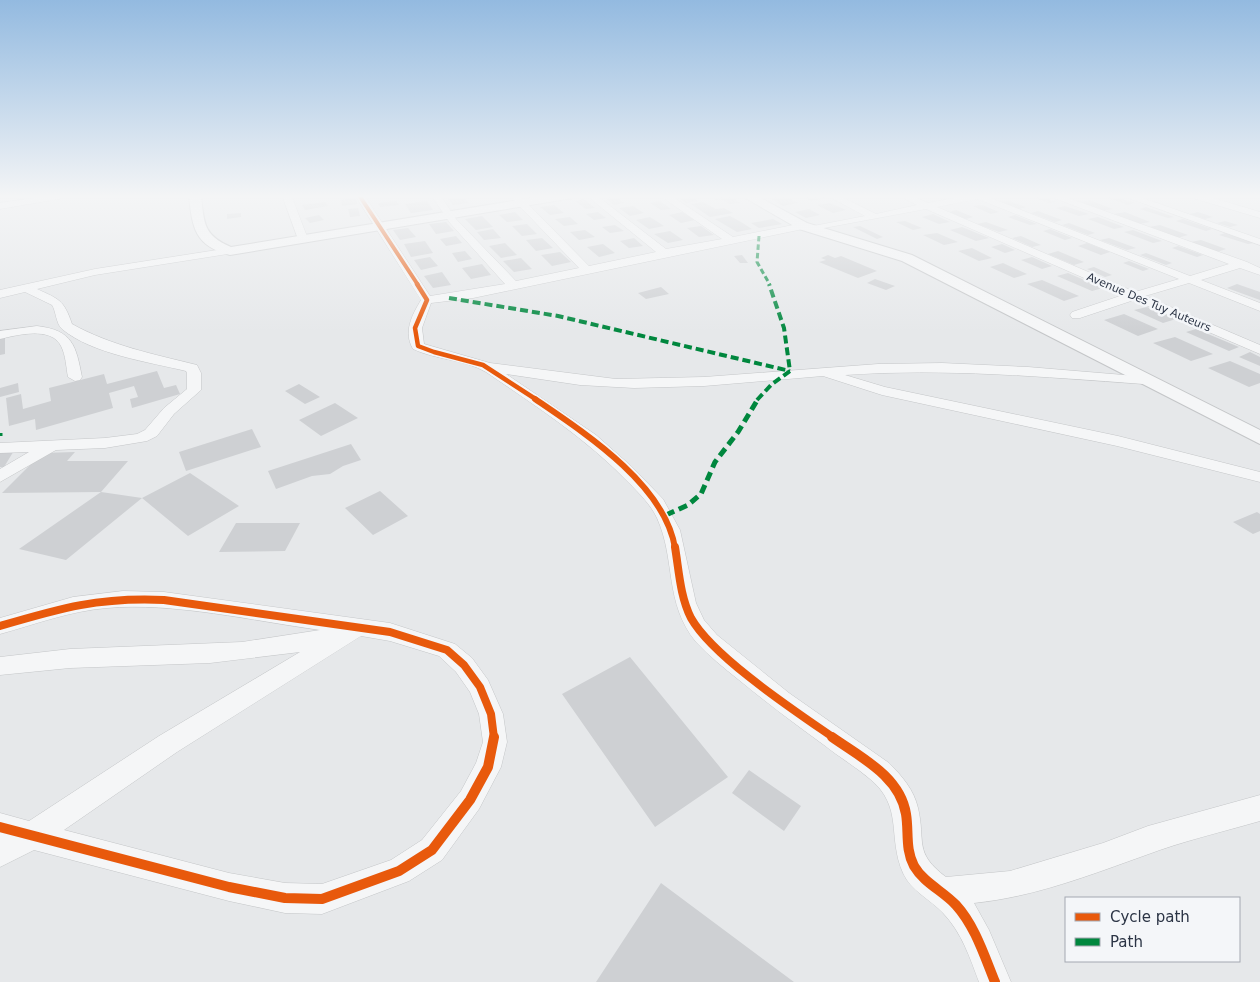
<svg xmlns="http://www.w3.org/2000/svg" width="1260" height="982" viewBox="0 0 1260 982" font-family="'DejaVu Sans',sans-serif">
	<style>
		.building { fill: #ced0d3 }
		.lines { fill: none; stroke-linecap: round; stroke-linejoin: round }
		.minor-casing { stroke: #c4c6c8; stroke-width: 1 }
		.tertiary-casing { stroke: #c4c6c8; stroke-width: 2 }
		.minor { fill: #f5f6f7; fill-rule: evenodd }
		.tertiary { fill: #f5f6f7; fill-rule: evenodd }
		.quiet-far2 { stroke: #00873e; stroke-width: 3; stroke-dasharray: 5.5 3; stroke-linecap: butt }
		.quiet-far1 { stroke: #00873e; stroke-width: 4; stroke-dasharray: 8 4; stroke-linecap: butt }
		.quiet { stroke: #00873e; stroke-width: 5; stroke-dasharray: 9 5; stroke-linecap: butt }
		.cycleway-far4-casing { stroke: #f4f6f9; stroke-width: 5.5 }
		.cycleway-far3-casing { stroke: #f4f6f9; stroke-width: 7 }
		.cycleway-far2-casing { stroke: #f4f6f9; stroke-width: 9 }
		.cycleway-far1-casing { stroke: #f4f6f9; stroke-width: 11 }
		.cycleway-casing { stroke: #f4f6f9; stroke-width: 13 }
		.cycleway-far4 { stroke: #e8590c; stroke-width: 4 }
		.cycleway-far3 { stroke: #e8590c; stroke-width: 4.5 }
		.cycleway-far2 { stroke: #e8590c; stroke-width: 6 }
		.cycleway-far1 { stroke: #e8590c; stroke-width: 8 }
		.cycleway { stroke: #e8590c; stroke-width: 10 }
		.labels { text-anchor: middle; stroke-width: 5; stroke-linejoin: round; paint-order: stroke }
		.far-street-label { font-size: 11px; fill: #2b3445; stroke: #f4f6f9 }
	</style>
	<rect width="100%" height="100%" fill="#e6e8ea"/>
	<path class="building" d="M613 195 624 203 614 205 602 196Z
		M713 195H729L740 203 730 204 721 199 716 200 713 198 717 197Z
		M784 195 798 203 783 206 768 197Z
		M800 195H820L826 198 811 201Z
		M1028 195H1038L1056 202 1049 203Z
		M691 196 698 201 686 203 679 198Z
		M1111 196 1135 203 1128 205 1105 197Z
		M463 197 468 203 453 205 448 199Z
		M356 198 357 204 342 206 341 200Z
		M584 199 595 208 586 209 575 201Z
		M1089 200 1113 209 1102 211 1078 203Z
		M396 201 399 205 380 207 378 203Z
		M427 201 433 210 411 213 405 204Z
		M660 201 671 209 661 210 650 203Z
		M1008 201 1026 207 1019 209 1001 202Z
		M325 202 328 206 305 210 302 205Z
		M703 202 716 209 724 208 733 213 710 217 691 204Z
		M830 203 846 210 833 213 817 205Z
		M554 205 564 213 550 215 540 207Z
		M982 205 999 212 991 214 973 206Z
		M633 206 644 213 630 216 619 208Z
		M1065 206 1089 214 1079 216 1056 208Z
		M1146 207 1174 217 1168 218 1140 209Z
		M358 208 360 216 350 217 348 209Z
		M809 209 820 215 806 218 795 212Z
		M956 210 973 217 966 219 949 212Z
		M1038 211 1062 220 1055 222 1031 213Z
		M515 212 523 220 507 222 499 215Z
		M598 212 606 218 594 220 586 214Z
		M682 212 695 220 681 223 669 215Z
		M1125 212 1150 222 1139 224 1114 214Z
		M1198 212 1213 217 1205 219 1190 214Z
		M241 213V217L227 219V214Z
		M933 214 950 222 939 224 922 217Z
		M319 215 324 220 310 223 305 218Z
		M1015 215 1037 224 1030 225 1008 217Z
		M482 216 493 227 476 230 465 219Z
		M730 216 741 222 752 229 737 232 715 219Z
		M570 217 578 224 564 226 555 219Z
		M650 217 664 226 649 229 636 220Z
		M1098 217 1124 227 1114 229 1088 219Z
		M773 219 782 224 759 228 751 223Z
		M1183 219 1212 229 1206 231 1176 221Z
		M905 221 922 228 913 230 896 222Z
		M1225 221 1238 225 1230 227 1217 223Z
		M446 222 454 231 436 234 429 224Z
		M986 222 1008 230 999 232 977 224Z
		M1069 223 1095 233 1088 235 1062 225Z
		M527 224 537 234 522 236 512 226Z
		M615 225 624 231 610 233 602 227Z
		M1160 225 1188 235 1177 238 1149 227Z
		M701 226 714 235 699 237 687 228Z
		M860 226 883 237 877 239 853 227Z
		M962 227 989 238 976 241 950 230Z
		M408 228 416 237 400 240 393 230Z
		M493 229 501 238 484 240 477 232Z
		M1050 229 1072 238 1065 240 1043 231Z
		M585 230 595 237 579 240 570 232Z
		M1133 230 1162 241 1153 243 1124 232Z
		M670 231 683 240 668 243 654 234Z
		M937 233 958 242 944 245 923 235Z
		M1225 233 1254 243 1248 244 1219 235Z
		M456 236 462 243 446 246 440 239Z
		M1021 236 1041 245 1032 247 1012 238Z
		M542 238 553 248 536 251 526 240Z
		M634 238 643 246 629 248 620 241Z
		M1109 238 1136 248 1127 250 1100 240Z
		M1201 240 1226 249 1217 252 1191 242Z
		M425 241 433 253 411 257 404 244Z
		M505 243 517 255 501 258 489 246Z
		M1087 243 1110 252 1101 255 1078 246Z
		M603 244 615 253 599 257 587 247Z
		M1002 244 1015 250 1005 253 991 247Z
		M1178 246 1203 255 1197 257 1172 248Z
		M972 248 992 258 979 261 958 251Z
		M465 251 472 259 458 262 452 253Z
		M1058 251 1084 262 1074 265 1048 254Z
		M560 252 571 262 552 266 541 255Z
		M1146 253 1172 263 1166 265 1140 255Z
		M742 255 748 263H740L734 256Z
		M828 255 835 258 841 256 877 271 858 278 819 262 826 260 821 258Z
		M430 257 438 266 421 270 414 260Z
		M1032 257 1052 266 1042 269 1021 260Z
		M521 258 532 269 514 272 503 261Z
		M1129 261 1149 269 1143 271 1123 263Z
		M1003 263 1027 274 1014 278 990 267Z
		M482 264 491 275 471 279 462 268Z
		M1094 267 1112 275 1105 277 1087 269Z
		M442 272 451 285 433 288 424 276Z
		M1068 273 1103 288 1092 291 1057 276Z
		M875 279 895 286 886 290 867 283Z
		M1042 280 1079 296 1064 301 1027 284Z
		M1237 284 1260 292V300L1227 288Z
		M661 287 669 294 646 299 638 293Z
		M1147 307 1176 319 1163 323 1134 310Z
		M1124 314 1158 329 1138 336 1104 320Z
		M1196 329 1239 347 1229 351 1186 332Z
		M5 337V354L0 355V338Z
		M1175 337 1213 354 1191 361 1153 343Z
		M1250 352 1260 357V366L1239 357Z
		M1230 361 1260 374V383L1249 387 1208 368Z
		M157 371 164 388 176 385 180 394 132 408 130 399 138 397 134 386 109 393 113 408 36 430 35 419 9 426 6 398 21 394 23 409 51 401 49 388 104 374 107 384Z
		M18 383 19 392 0 397V388Z
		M299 384 320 397 305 404 285 391Z
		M335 403 358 418 321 436 299 420Z
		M252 429 261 447 186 471 179 452Z
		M351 444 361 460 343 466 330 474 312 476 276 489 268 471Z
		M15 449 4 467H0V451Z
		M75 452 67 461H128L101 492 2 493 42 453Z
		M190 473 239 506 188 536 142 498Z
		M380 491 408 516 373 535 345 508Z
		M101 492 142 498 66 560 19 549Z
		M1257 512 1260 514V531L1253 534 1233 522Z
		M236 523H300L285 551 219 552Z
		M630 657 728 777 655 827 562 694Z
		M749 770 801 806 784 831 732 793Z
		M661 883 794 982H596Z"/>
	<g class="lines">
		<defs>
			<path id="minor" d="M56 195H82L0 209V203Z
				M282 195H291L308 239 307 241 298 239Z
				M355 195H364L430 296 505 284 450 223 431 195H440L456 219 516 281 579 268 509 195H519L589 266 656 252 586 195H596L666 249 722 239 659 195H670L733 237 803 223 808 226 803 229 473 298 431 303 422 328 424 344 490 363 616 379 704 377 878 364 942 363 1028 367 1148 377 1150 380 1143 384C1043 377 945 368 845 375L885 387 1118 436 1260 472V482L1117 446 882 395 823 376 704 386 634 388 580 385 506 374 596 435 631 466 663 499 680 530 696 603 704 620 717 635 789 693 889 763C902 776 914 790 918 808 926 842 913 852 946 877L1010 871 1103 843 1148 826 1260 795V821C1222 832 1183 841 1146 855 1090 875 1034 897 974 903L989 930 1011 982H979C970 958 962 933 943 913 930 899 911 891 903 873 887 837 904 807 870 779 856 767 839 757 824 745 795 724 767 703 739 680 724 668 709 656 696 642 664 603 676 560 657 518 651 505 639 493 629 483 587 439 536 406 486 372 464 359 436 360 413 349 403 332 412 315 421 300Z
				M826 195H838L876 214 917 205 897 195H910L928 203 969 195H989L988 197 1190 276 1229 264 1046 195H1060L1247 262 1260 268V275L1240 268 1201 280 1260 303V311L1189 283 1145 296 1260 345V354L1134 300 1080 318H1072L1070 315 1072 312 1123 295 926 209 808 231V227L865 216ZM978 199 1179 279 1135 292 937 207Z
				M1120 195H1134L1260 239V245Z
				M1196 195H1203L1260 212V218L1196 199Z
				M230 248 234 249V253L95 275 37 289C59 299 64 300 72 324 112 346 153 354 197 365L201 373V390L174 414 157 436 147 441 105 448 56 450 0 482V469L29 452 0 453V443L105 438 137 434 145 430 164 408 187 389V373L186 371C149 362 92 354 62 329 56 324 56 311 52 305L25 292 0 298V290L95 269Z
				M37 326C73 330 76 346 82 377L80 380 75 381 68 377C66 367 66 356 61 346 51 326 17 335 0 339V331Z
				M123 591 164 592 390 623 455 644 472 658 488 680 503 714 507 742 501 767 479 809 442 860 409 881 322 914 285 913 229 901 34 850 0 867V813L29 821 159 736 300 652 210 663 70 668 0 675V657L70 649 242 642 320 630C254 621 173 602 107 608 70 611 36 624 0 634V618L73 597ZM361 636 390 641 439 656 456 672 470 692 479 714 483 742 476 763 461 791 422 840 391 860 322 884 285 883 229 873 64 830 177 752Z"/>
			<path id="tertiary" d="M189 195H201C204 223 203 235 231 247L549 195H578L573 198 230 255C195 246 192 228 189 195Z
				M740 195H755L807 223 912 255 1260 430V444L902 261 799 229Z"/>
		</defs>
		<use href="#minor" class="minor-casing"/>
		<use href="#tertiary" class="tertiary-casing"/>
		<use href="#minor" class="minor"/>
		<use href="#tertiary" class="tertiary"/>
		<path class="quiet-far2" d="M759 236 757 262 770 285"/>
		<path class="quiet-far1" d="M449 298 558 316 790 371
			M757 400 772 384 790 371 784 328 769 284"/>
		<path class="quiet" d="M0 433V436
			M666 515 688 505 701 494 715 462 738 432 758 399"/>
		<defs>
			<path id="cycleway-far4" d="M359 195 418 285"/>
			<path id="cycleway-far3" d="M417 284 427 300 415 328 418 346 434 352 483 365 537 400"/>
			<path id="cycleway-far2" d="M535 399C585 433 665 485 675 548"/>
			<path id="cycleway-far1" d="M675 547C679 571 680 596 691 618 713 657 795 711 834 738
				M0 626C61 608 99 597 164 600L390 632 447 650 464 665 480 687 491 714 494 738"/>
			<path id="cycleway" d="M832 737C860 757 900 776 906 814 909 832 905 849 914 866 924 883 943 891 956 905 975 926 984 955 995 982
				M0 827 229 887 285 898 322 899 399 871 432 850 470 800 488 767 494 737"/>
		</defs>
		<use href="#cycleway-far4" class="cycleway-far4-casing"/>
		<use href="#cycleway-far3" class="cycleway-far3-casing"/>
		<use href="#cycleway-far2" class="cycleway-far2-casing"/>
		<use href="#cycleway-far1" class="cycleway-far1-casing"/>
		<use href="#cycleway" class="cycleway-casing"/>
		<use href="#cycleway-far4" class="cycleway-far4"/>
		<use href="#cycleway-far3" class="cycleway-far3"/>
		<use href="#cycleway-far2" class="cycleway-far2"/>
		<use href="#cycleway-far1" class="cycleway-far1"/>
		<use href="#cycleway" class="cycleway"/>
	</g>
	<linearGradient id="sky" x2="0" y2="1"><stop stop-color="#93bae0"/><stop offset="0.59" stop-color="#f4f5f6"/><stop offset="1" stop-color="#f4f5f6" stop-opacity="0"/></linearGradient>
	<rect width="1260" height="333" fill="url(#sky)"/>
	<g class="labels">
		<g class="far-street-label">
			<text transform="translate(1149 302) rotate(23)" y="4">Avenue Des Tuy Auteurs</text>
		</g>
	</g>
	<rect x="1065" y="897" width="175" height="65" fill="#f4f6f9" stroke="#a4a8b1"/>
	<rect x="1075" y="913" width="25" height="8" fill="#e8590c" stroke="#a4a8b1"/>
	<text x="1110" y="922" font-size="15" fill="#2b3445">Cycle path</text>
	<rect x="1075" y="938" width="25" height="8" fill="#00873e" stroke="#a4a8b1"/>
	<text x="1110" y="947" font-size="15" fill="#2b3445">Path</text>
</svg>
